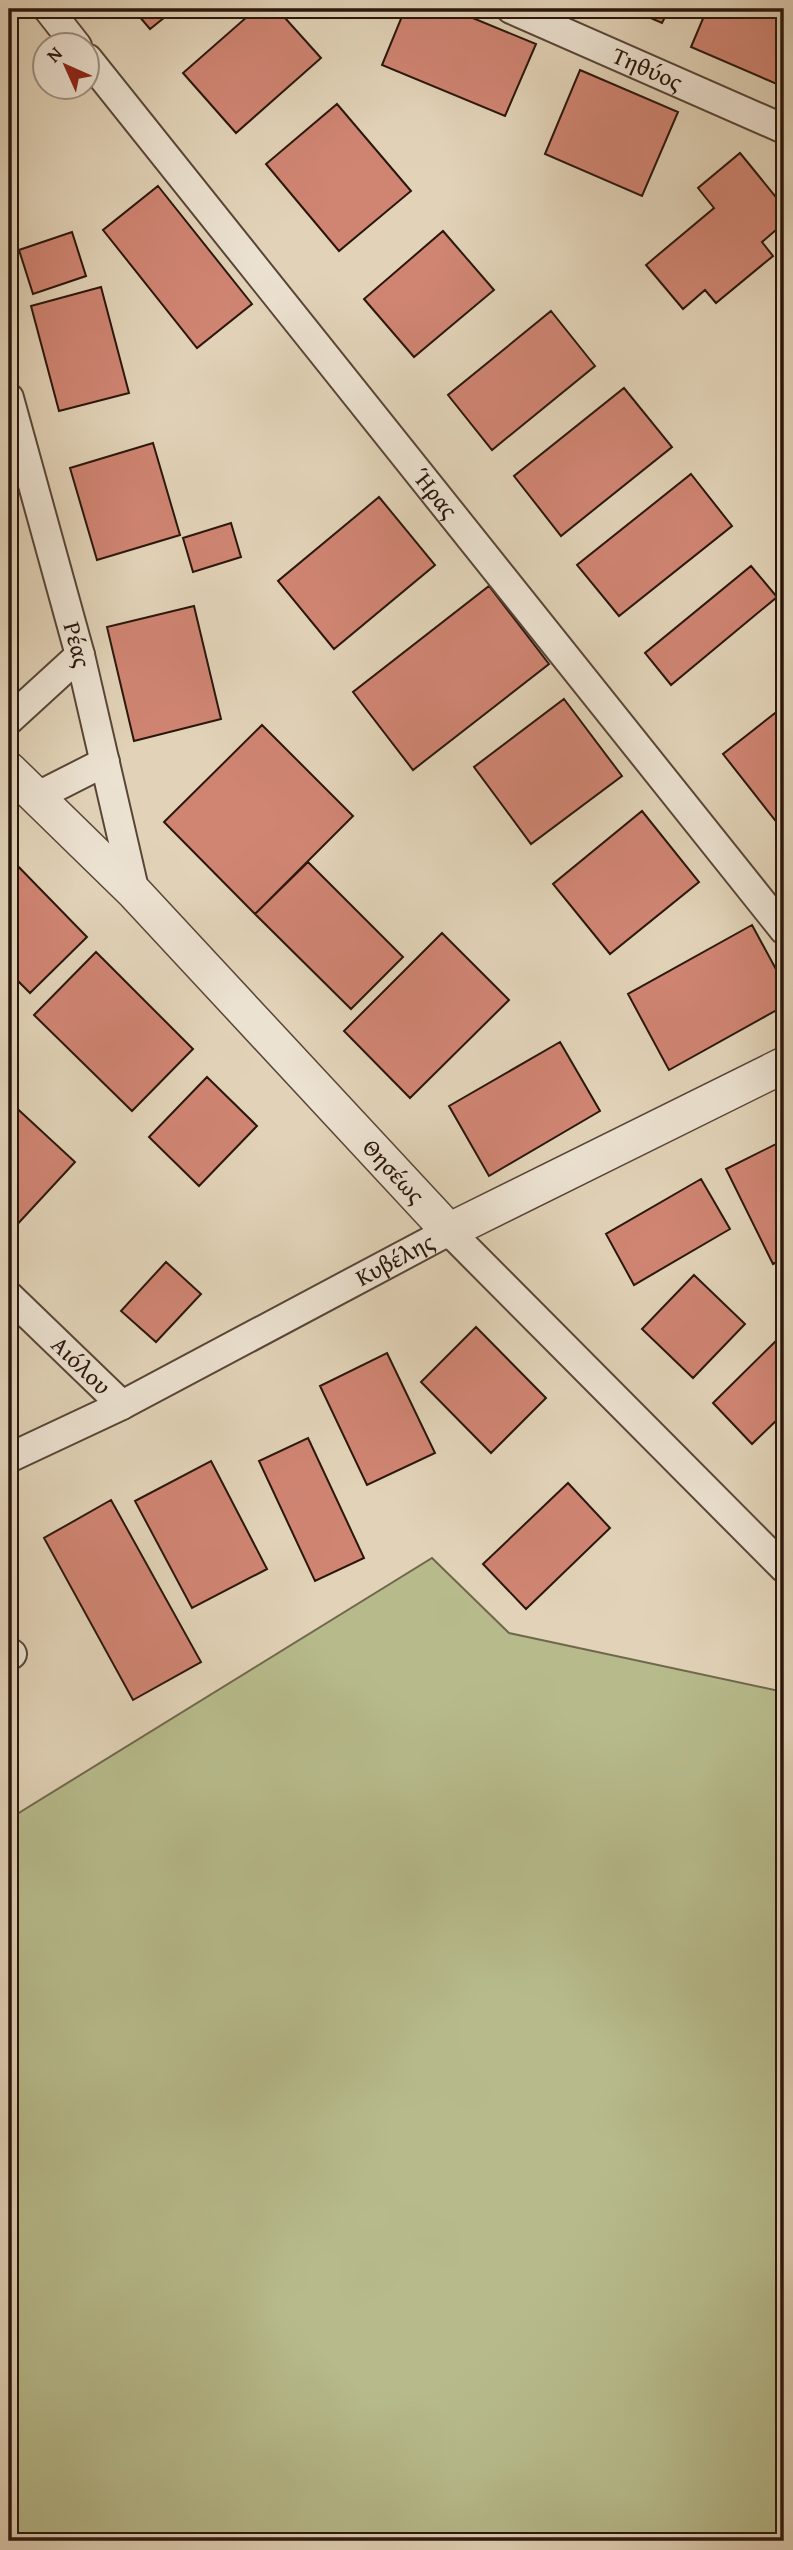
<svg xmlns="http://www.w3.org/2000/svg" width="793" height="2550" viewBox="0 0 793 2550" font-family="'Gentium Book Plus',serif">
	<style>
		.green { fill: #b7bb8c; stroke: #70684c; stroke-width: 2 }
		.building { fill: #d08573; stroke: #2a160c; stroke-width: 2 }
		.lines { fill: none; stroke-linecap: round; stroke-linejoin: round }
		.minor-casing { stroke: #584537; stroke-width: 32 }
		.tertiary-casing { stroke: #584537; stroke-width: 38 }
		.minor { stroke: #ece2d1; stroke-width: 28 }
		.tertiary { stroke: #ece2d1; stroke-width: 35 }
		.labels { text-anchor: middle; stroke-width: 7; stroke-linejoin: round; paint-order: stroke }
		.street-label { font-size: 24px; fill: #2a160c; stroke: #ece2d1 }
	</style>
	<rect width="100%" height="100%" fill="#e2d3b8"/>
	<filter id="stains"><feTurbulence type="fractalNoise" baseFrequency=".00286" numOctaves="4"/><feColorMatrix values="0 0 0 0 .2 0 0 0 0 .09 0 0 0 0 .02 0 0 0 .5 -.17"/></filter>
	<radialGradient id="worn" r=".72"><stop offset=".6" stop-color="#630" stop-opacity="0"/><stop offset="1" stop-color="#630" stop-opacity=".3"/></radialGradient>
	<path class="green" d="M432 1558 509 1633 784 1692V2541H9V1819Z"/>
	<path class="building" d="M133 9H175L150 29Z
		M256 9H277L321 58 236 133 183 73Z
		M405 9H451L536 44 505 116 382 65Z
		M630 9H669L662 23Z
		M707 9H784V87L691 47Z
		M580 70 678 112 642 196 545 154Z
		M337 104 411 191 339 251 266 164Z
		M740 153 784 207V223L762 242 773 256 716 303 705 290 683 309 646 265 714 208 698 188Z
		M158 186 252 304 197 348 103 230Z
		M443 231 494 290 414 357 364 299Z
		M72 232 86 276 33 294 19 250Z
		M101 287 129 393 59 411 31 306Z
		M551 311 595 366 492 450 448 395Z
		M624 388 672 447 561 536 514 476Z
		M153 443 180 535 97 560 70 468Z
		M691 474 732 526 619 616 577 565Z
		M379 497 435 565 334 649 278 581Z
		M231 523 241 557 193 572 183 538Z
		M751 566 777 597 671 685 645 653Z
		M489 586 549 664 413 770 353 692Z
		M194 606 221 719 134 741 107 627Z
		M564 699 622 776 531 844 474 767Z
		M784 706V827L782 829 723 754Z
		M262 725 353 816 255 914 164 822Z
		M642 811 699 882 610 954 553 884Z
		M9 857 87 937 30 993 9 972Z
		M308 862 403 957 351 1009 255 914Z
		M752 925 784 984V1006L669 1070 628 994Z
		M442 933 509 1000 410 1098 344 1031Z
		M96 952 193 1049 132 1111 34 1015Z
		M560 1042 600 1111 489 1176 449 1106Z
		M207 1077 257 1126 199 1186 149 1137Z
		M9 1101 75 1162 13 1229 9 1225Z
		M784 1140V1258L773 1264 726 1169Z
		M701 1179 730 1229 634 1285 606 1234Z
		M166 1262 201 1294 156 1342 121 1311Z
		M694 1275 745 1324 693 1378 642 1329Z
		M476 1327 546 1398 491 1453 421 1382Z
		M784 1333V1413L752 1444 713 1403Z
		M387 1353 435 1453 367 1485 320 1386Z
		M308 1438 364 1558 315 1581 259 1461Z
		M211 1461 267 1569 192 1608 135 1501Z
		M568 1483 610 1528 526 1609 483 1564Z
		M111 1500 201 1662 133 1700 44 1538Z"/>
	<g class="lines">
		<defs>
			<g id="minor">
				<path d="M48 9 77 46"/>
				<path id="s1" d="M511 9 784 129"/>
				<path id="s2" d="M88 59 784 930"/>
				<path id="s3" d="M9 398 80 655 135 893"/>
				<path d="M9 720 80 655"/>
				<path d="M36 797 105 762"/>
				<path id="s4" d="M9 1296 122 1405"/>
				<path id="s5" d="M9 1458 122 1405 449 1231 784 1568"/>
				<path d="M9 1652 12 1654"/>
			</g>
			<g id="tertiary">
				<path id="s6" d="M9 770 135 893 449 1231 784 1065"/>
			</g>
		</defs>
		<use href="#minor" class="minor-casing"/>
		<use href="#tertiary" class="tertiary-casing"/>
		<use href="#minor" class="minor"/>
		<use href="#tertiary" class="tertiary"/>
	</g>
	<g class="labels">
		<g class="street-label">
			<text dy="8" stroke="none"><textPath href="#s1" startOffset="149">Τηθύος</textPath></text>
			<text dy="8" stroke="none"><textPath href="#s2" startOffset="556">Ήρας</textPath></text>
			<text dy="8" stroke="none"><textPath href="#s3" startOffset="256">Ρέας</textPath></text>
			<text dy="8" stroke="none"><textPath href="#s6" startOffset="556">Θησέως</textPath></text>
			<text dy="8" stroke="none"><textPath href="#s5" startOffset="434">Κυβέλης</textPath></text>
			<text dy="8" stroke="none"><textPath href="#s4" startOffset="100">Αιόλου</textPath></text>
		</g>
	</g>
	<rect width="793" height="2550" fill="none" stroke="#e2d3b8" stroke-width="35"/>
	<rect x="10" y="10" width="772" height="2529" fill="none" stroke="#2a160c" stroke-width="3.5"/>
	<rect x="18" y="18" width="758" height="2515" fill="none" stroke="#2a160c" stroke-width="2"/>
	<g transform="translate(66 66) rotate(315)"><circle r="33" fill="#ece2d1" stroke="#9e9082" stroke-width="2"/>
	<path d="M0-5L12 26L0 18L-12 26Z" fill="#8f2418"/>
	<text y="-10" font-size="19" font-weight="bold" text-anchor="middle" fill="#2a160c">N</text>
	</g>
	<rect width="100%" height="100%" filter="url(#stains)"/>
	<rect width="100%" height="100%" fill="url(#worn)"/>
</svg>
